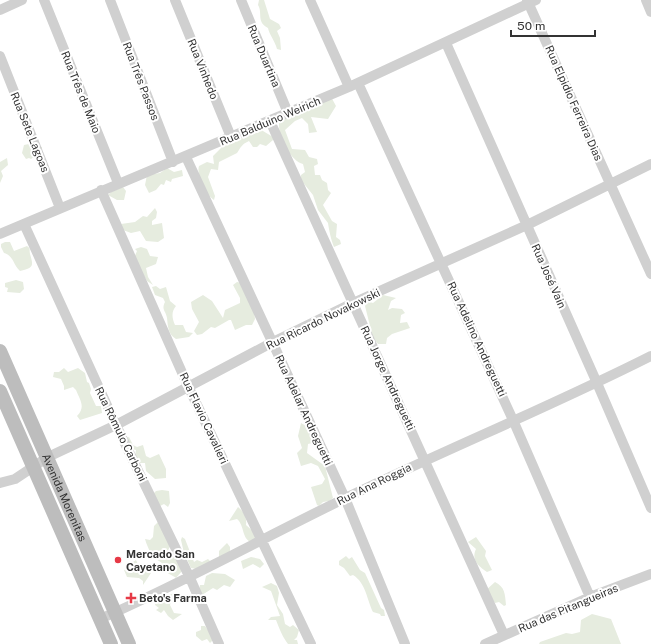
<svg xmlns="http://www.w3.org/2000/svg" width="651" height="644" viewBox="0 0 651 644" font-family="'Public Sans',sans-serif">
	<style>
		.green { fill: #e6ecdf }
		.lines { fill: none; stroke-linecap: round; stroke-linejoin: round }
		.minor { stroke: #d0d0d0; stroke-width: 10 }
		.secondary { stroke: #bdbdbd; stroke-width: 14 }
		.poi-dot { fill: #e63946; stroke: #fff; stroke-width: 1.5 }
		.labels { text-anchor: middle; stroke-width: 4; stroke-linejoin: round; paint-order: stroke }
		.street-label { font-size: 11px; fill: #333; stroke: #fff }
		.poi-label { font-size: 11px; font-weight: bold; fill: #333; stroke: #fff; text-anchor: start }
	</style>
	<rect width="100%" height="100%" fill="#fff"/>
	<path class="green" d="M259 0H264L270 19 279 24 281 28 277 31 280 38 281 50 277 49C275 41 269 34 268 28 256 22 263 13 258 5Z
		M330 95 336 106 328 119 311 117 317 132 309 133 308 124 302 118 295 121 285 130 292 149 305 150 309 157 317 159 318 164 314 166 315 175H320L322 180 327 183 328 190 331 193 323 205 332 221 337 224 336 237 340 240 341 244 334 247C331 240 329 230 328 223L318 210 313 195 301 180V175L305 172 303 164C290 161 275 132 280 119Z
		M260 126 263 131 273 137V140L266 146 260 144 257 147H253L249 141C242 144 241 147 237 153L219 162 218 170 211 169 208 177 215 196 214 200C206 195 196 175 199 166L207 162 214 164 213 156 225 144Z
		M29 144 42 147V151L31 159 29 158 26 159 22 153 24 145Z
		M7 158 8 165 1 171 3 176 0 183V162Z
		M167 168 174 172 182 170 183 176 172 179 171 182 166 180 164 185 161 184 156 190 149 193 145 185 147 175 160 173Z
		M123 187 126 191 124 200H117L108 195 111 192Z
		M155 208 157 212 156 218 152 221V225L162 223 164 238 158 242 146 241 140 231 131 233 123 230 121 224 135 222 143 216 147 217Z
		M5 242H10L14 251 27 246C31 249 29 249 30 254 34 267 33 268 20 271 13 265 14 256 4 253L1 247V244Z
		M141 247 147 249 150 256 158 257 156 264 146 268 148 277 153 285 147 281 134 258 137 251 135 249Z
		M16 280 23 282 24 289 20 293 7 292 8 288 5 287V283Z
		M237 282 242 283 254 311 255 319 252 325H246L235 330 231 320H229L215 328 211 327 202 334 197 335 194 331 199 322 192 309 191 302 203 295 212 301 223 318 225 310 240 303V298L233 285Z
		M156 286 160 289 166 287 170 301 176 306C171 312 172 318 175 325H183L186 332 193 333 189 337 176 339C168 334 168 327 167 318 166 311 161 310 165 302L163 298 155 295 152 287Z
		M383 295 396 298 391 301 388 310 392 308 402 309 405 313 401 315 400 323 407 322 410 328 392 334 387 338 386 344H378L373 338 365 306 368 301 373 303Z
		M64 368 68 372 78 368 85 373 87 382 89 383 91 389 90 393 96 406H101L102 413 80 420 77 416C86 407 80 400 76 390L73 387 64 390V386L61 379 53 377 54 372H59Z
		M301 423C310 427 311 434 312 443L308 444 307 453 325 466 333 498 329 501 323 502 319 506 317 505 311 487 322 484 325 479 318 466 311 463 301 466 297 453 302 448 298 436Z
		M129 437 133 445 137 447 143 445 146 456 150 458 159 454 166 469V478L155 479 146 471 145 463H138L135 456 136 450 133 449 126 438Z
		M162 490 169 491 170 503 168 507 164 504 160 506 153 494 156 491Z
		M238 507C244 512 247 517 246 525L255 533 256 540 252 543C241 538 245 526 237 519L229 521Z
		M159 521 171 544 167 553 176 558 182 571 176 578C175 577 162 570 161 568L162 563 151 556C150 550 146 544 145 539L150 540 153 537 154 526Z
		M182 537 185 539 194 562 197 560 202 562 208 559 210 561 219 557V551L227 543 230 547V556L196 569 191 568 184 553 181 540Z
		M476 537 486 551 485 556 492 570 487 572C478 566 471 560 476 549L468 542Z
		M346 556 349 559 352 557 360 570 365 573 381 608 384 610 385 616H381L380 614 373 612C367 600 366 583 353 575L350 576 344 568 339 565V561Z
		M251 557 260 559 264 564 260 568 253 564 243 569 241 561Z
		M136 560 140 569 146 568 151 573 143 585V581L139 578 127 577 124 570 127 569V566Z
		M212 573 225 574 235 580 230 587 224 585 217 590 213 588 202 595 199 591 200 585H204L206 576Z
		M495 582C505 587 505 594 506 605L504 606 499 602 495 603 485 591Z
		M271 583 277 586 279 593 277 605 283 614 285 624 290 627 293 625 299 630 297 637 294 640H297L298 644H288C283 638 279 628 276 620H268L271 617 280 616 271 591 262 587Z
		M174 593 178 598 172 599 170 605 174 613 182 614 173 620 168 616 164 610 161 613 156 610 159 608 155 605 156 600 159 598 166 600 169 595Z
		M592 614 611 619 621 644H539L540 642 566 633 572 634 580 632 581 620Z
		M201 626H205L214 639 210 643 207 639 202 641 196 636V632L201 630Z"/>
	<g class="lines">
		<path class="minor" d="M44 0 118 183
			M110 0 173 162
			M175 0 231 137
			M241 0 288 113
			M310 0 349 87
			M527 0 651 274
			M646 0 651 12
			M0 10 22 0
			M446 43 597 383 651 508
			M0 56 60 208
			M358 83 513 420 590 597
			M270 121 504 635
			M186 157 345 498 405 644
			M101 190 188 386 311 644
			M24 224 116 425 190 578 219 644
			M0 234 349 87 536 0
			M0 483 15 479 48 457 116 425 273 342 353 303 527 225 651 164
			M100 619C187 581 270 534 356 493 454 446 554 405 651 356
			M485 644 590 597 651 574"/>
		<g class="secondary">
			<path id="s1" d="M0 351 129 644"/>
			<path d="M0 391 111 644"/>
		</g>
	</g>
	<g class="poi-dot">
		<circle cx="118" cy="560" r="4"/>
		<path d="M129 592h4v4h4v4h-4v4h-4v-4h-4v-4h4z"/>
	</g>
	<g class="labels">
		<g class="street-label">
			<text transform="translate(264 56) rotate(67)" y="4">Rua Duartina</text>
			<text transform="translate(203 69) rotate(68)" y="4">Rua Vinhedo</text>
			<text transform="translate(141 81) rotate(69)" y="4">Rua Três Passos</text>
			<text transform="translate(81 92) rotate(68)" y="4">Rua Três de Maio</text>
			<text transform="translate(574 103) rotate(66)" y="4">Rua Elpidio Ferreira Dias</text>
			<text transform="translate(270 121) rotate(-23)" y="4">Rua Balduino Weirich</text>
			<text transform="translate(30 132) rotate(68)" y="4">Rua Sete Lagoas</text>
			<text transform="translate(549 276) rotate(66)" y="4">Rua José Vain</text>
			<text transform="translate(323 319) rotate(-26)" y="4">Rua Ricardo Novakowski</text>
			<text transform="translate(477 339) rotate(65)" y="4">Rua Adelino Andreguetti</text>
			<text transform="translate(388 378) rotate(65)" y="4">Rua Jorge Andreguetti</text>
			<text transform="translate(304 410) rotate(65)" y="4">Rua Adelar Andreguetti</text>
			<text transform="translate(204 418) rotate(65)" y="4">Rua Flavio Cavalieri</text>
			<text transform="translate(121 434) rotate(64)" y="4">Rua Rômulo Carboni</text>
			<text transform="translate(374 484) rotate(-26)" y="4">Rua Ana Roggia</text>
			<text dy="4" stroke="none"><textPath href="#s1" startOffset="160">Avenida Morenitas</textPath></text>
			<text transform="translate(568 608) rotate(-23)" y="4">Rua das Pitangueiras</text>
		</g>
		<g class="poi-label">
			<text x="126" y="558">Mercado San<tspan x="126" dy="13">Cayetano</tspan></text>
			<text x="139" y="602">Beto's Farma</text>
		</g>
	</g>
	<path d="M511 30v6h84v-6" fill="none" stroke="#333333" stroke-width="2"/>
	<text x="517" y="30" font-size="12" fill="#333333" stroke="#ffffff" stroke-width="3" paint-order="stroke">50 m</text>
</svg>
